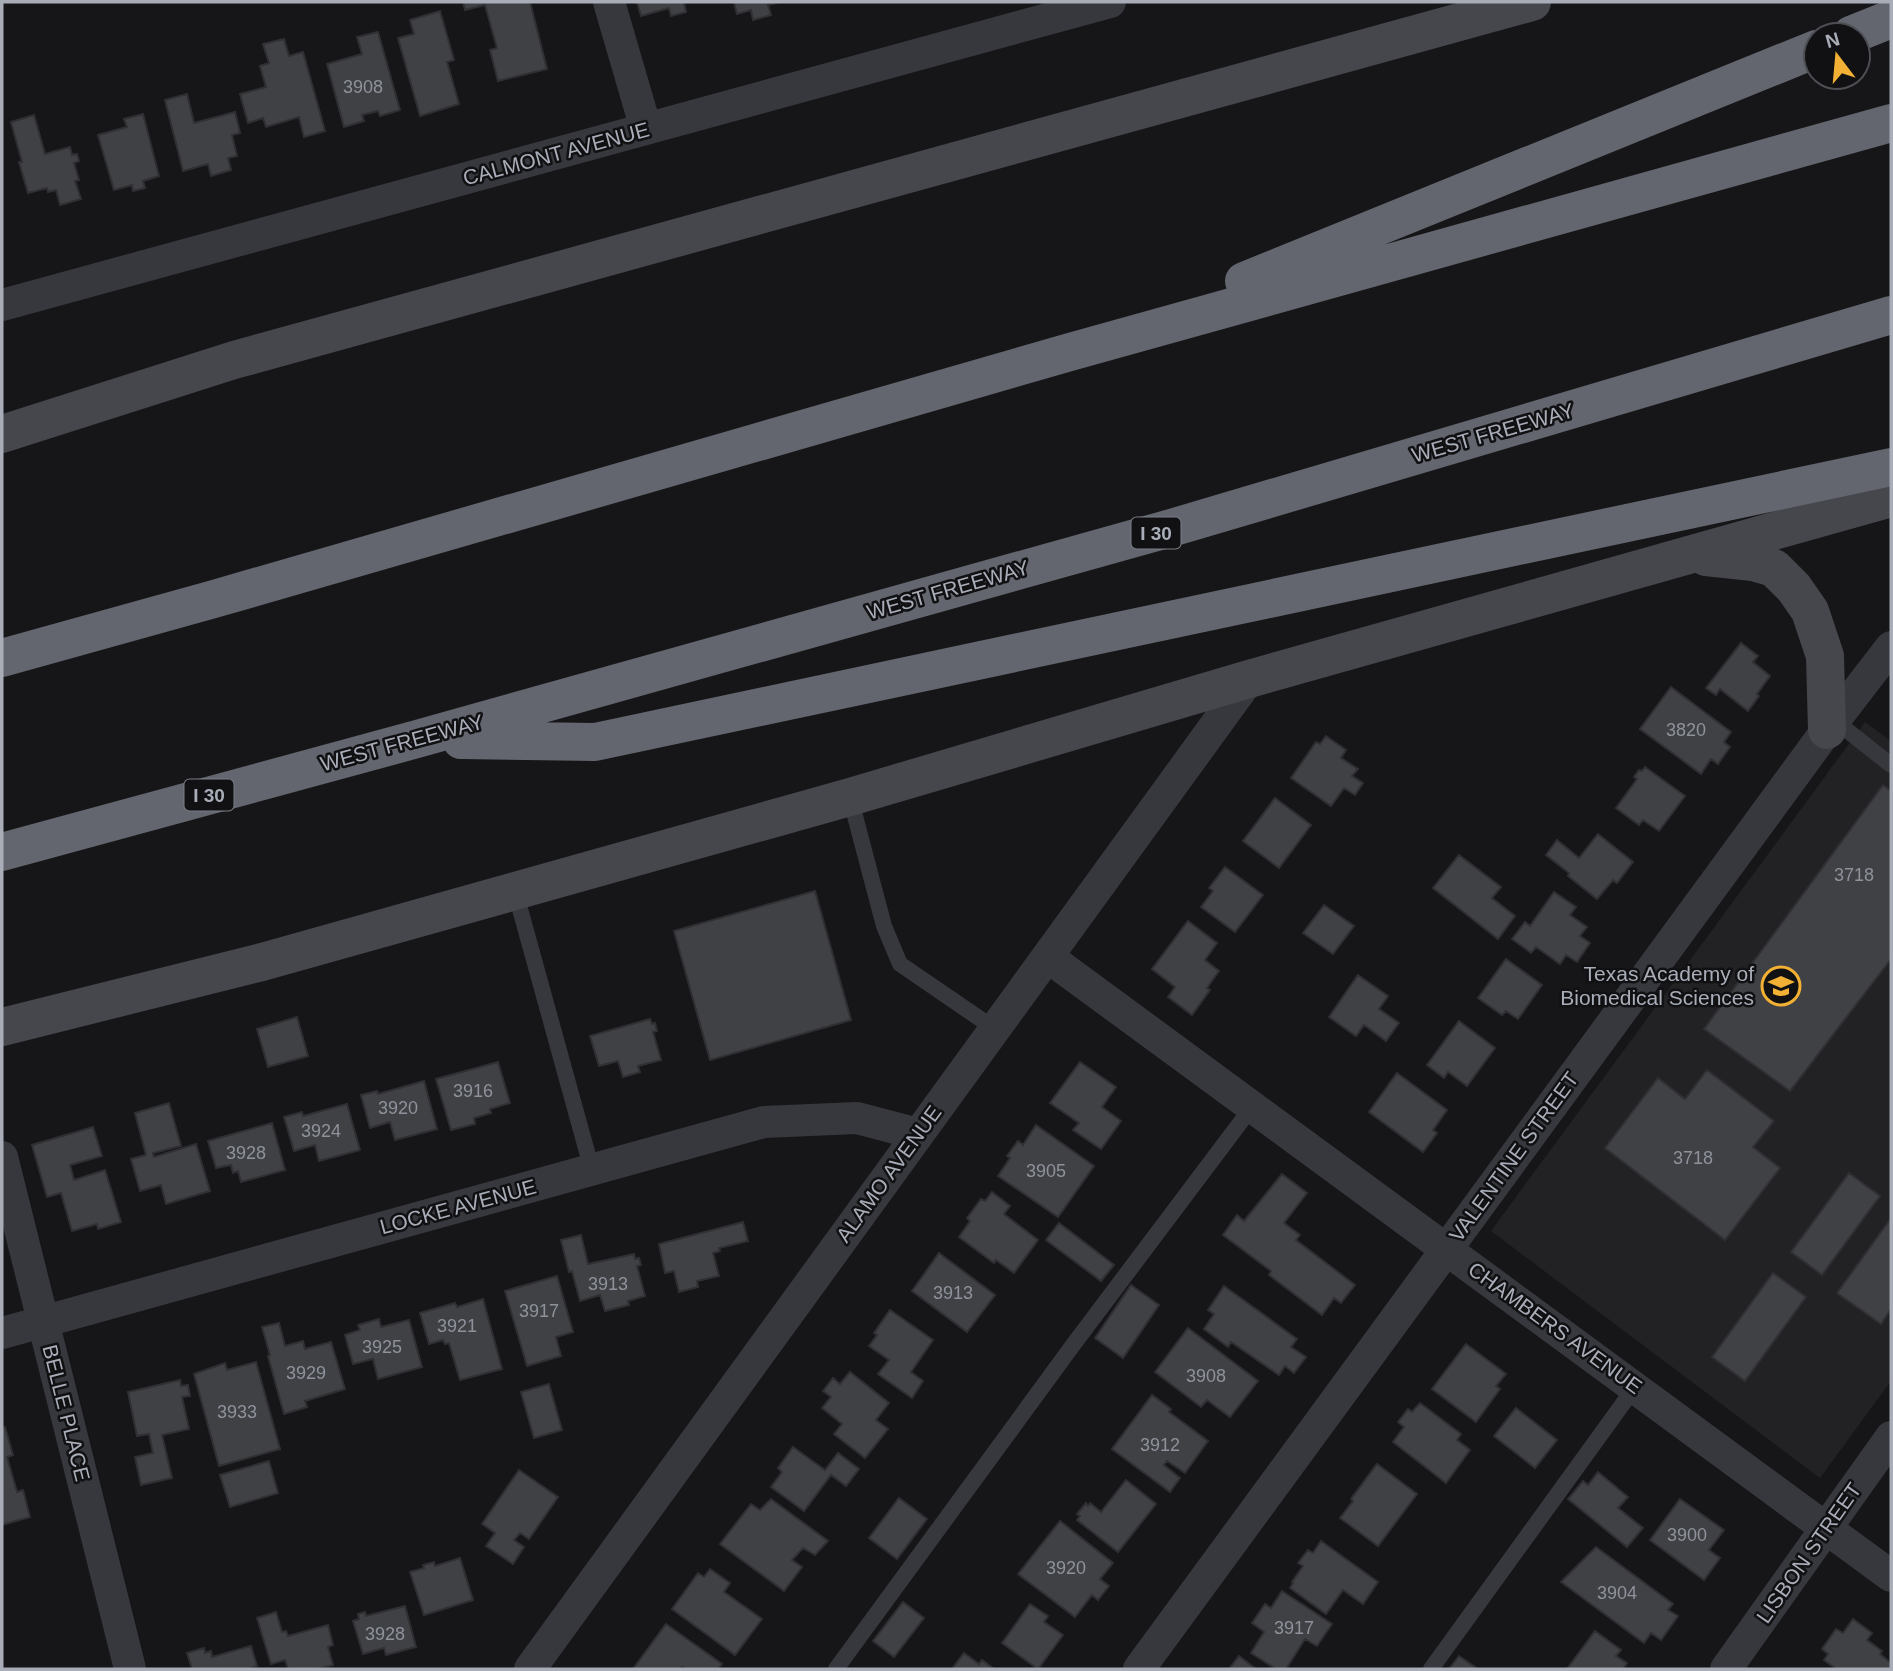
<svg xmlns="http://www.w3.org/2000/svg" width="1893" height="1671" viewBox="0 0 1893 1671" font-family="Arial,sans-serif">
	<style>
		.built { fill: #222225 }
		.building { fill: #404145; stroke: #303034; stroke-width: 2 }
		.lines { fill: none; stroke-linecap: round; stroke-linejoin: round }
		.service { stroke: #37383d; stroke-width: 16 }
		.minor { stroke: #37383d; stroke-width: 32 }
		.secondary { stroke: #45474d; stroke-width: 38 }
		.motorway { stroke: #63666e; stroke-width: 38 }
		.labels { text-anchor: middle; stroke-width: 5; stroke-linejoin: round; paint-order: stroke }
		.number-label { font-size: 18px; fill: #8e929b }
		.shield { fill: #111113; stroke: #7b7e86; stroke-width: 2 }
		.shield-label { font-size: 19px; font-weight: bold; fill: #a8adb8 }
		.street-label { font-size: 21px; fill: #a8adb8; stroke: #111113 }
		.poi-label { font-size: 21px; fill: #a8adb8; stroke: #111113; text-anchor: end }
	</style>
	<rect width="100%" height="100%" fill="#161618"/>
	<path class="built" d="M1865 722 1891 741V1381L1820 1478 1491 1231Z"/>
	<path class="building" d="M463 2H530L547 69 498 81 490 50 497 48 485 5 465 10Z
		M637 2H689L684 3 686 12 671 16 669 8 641 16Z
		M734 2H780L768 5 771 15 753 20 751 10 737 14Z
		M440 11 454 60 447 62 459 104 420 116 398 38 414 34 410 20Z
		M378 32 400 110 380 116 378 111 362 115 364 121 344 127 327 64 362 54 357 37Z
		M284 39 289 56 303 52 325 131 304 137 299 117 266 127 263 118 248 123 240 94 266 87 260 66 269 63 263 44Z
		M187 94 194 123 235 112 240 133 232 135 237 156 228 158 231 170 211 176 208 164 183 171 165 100Z
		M143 114 159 176 143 181 145 188 133 191 132 185 114 190 98 135 127 127 124 119Z
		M34 115 45 154 70 147 72 155 77 154 79 161 74 163 79 180 75 181 81 199 60 205 56 190 48 192 47 188 28 193 19 162H22L11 122Z
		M1741 643 1758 656 1753 662 1770 676 1757 694 1759 696 1748 711 1720 689 1716 695 1706 688Z
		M1671 687 1731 732 1724 742 1730 747 1718 764 1711 759 1701 774 1640 729Z
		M1326 736 1346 750 1341 758 1358 769 1352 776 1363 783 1355 795 1344 788 1331 806 1291 778 1316 742 1320 744Z
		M1645 767 1685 796 1659 831 1643 820 1639 825 1616 808 1637 779 1634 777 1639 770 1642 771Z
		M1883 785 1891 791V959L1790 1091 1704 1029Z
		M1275 798 1311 825 1279 868 1243 841Z
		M1598 834 1633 862 1617 883 1613 880 1597 899 1568 876 1569 873 1546 855 1557 840 1579 858Z
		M1459 855 1501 887 1492 898 1515 916 1498 939 1433 888Z
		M1225 867 1263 895 1235 932 1201 907 1213 891 1209 888Z
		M815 891 851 1020 710 1060 674 931Z
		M1554 892 1576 907 1570 915 1587 927 1580 936 1590 943 1577 962 1566 955 1560 964 1536 947 1531 953 1512 939 1525 922 1530 926Z
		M1324 905 1354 926 1333 954 1303 933Z
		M1188 921 1217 943 1205 960 1219 971 1207 988 1210 990 1192 1015 1168 997 1175 987 1152 969Z
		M1506 959 1542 985 1518 1019 1506 1011 1502 1015 1478 998Z
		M1358 975 1388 996 1379 1009 1399 1023 1386 1041 1364 1025 1356 1036 1329 1017Z
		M297 1017 308 1056 268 1067 257 1029Z
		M650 1019 652 1024 655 1023 657 1031 653 1032 661 1060 638 1066 640 1072 623 1077 618 1061 599 1066 590 1036Z
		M1459 1021 1495 1048 1467 1086 1448 1072 1444 1078 1427 1065Z
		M498 1062 510 1103 490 1109 491 1113 474 1118 475 1124 451 1130 436 1079Z
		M1080 1062 1116 1087 1102 1107 1121 1121 1101 1149 1073 1130 1079 1123 1050 1103Z
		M1707 1070 1774 1121 1753 1147 1780 1168 1725 1240 1605 1148 1658 1078 1685 1099Z
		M1397 1073 1447 1110 1433 1130 1437 1133 1423 1152 1369 1112Z
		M424 1081 437 1129 395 1140 390 1122 370 1128 361 1095 377 1091 378 1094Z
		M169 1103 181 1146 153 1153 154 1157 196 1144 210 1191 166 1204 161 1185 140 1191 131 1159 146 1155 135 1113Z
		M347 1104 360 1150 319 1161 315 1145 294 1151 284 1117 302 1112 303 1116Z
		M272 1123 285 1170 241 1182 238 1171 233 1173 231 1165 216 1168 208 1141Z
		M1036 1125 1094 1166 1058 1217 998 1176 1010 1158 1007 1156 1018 1141 1023 1145Z
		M93 1127 102 1156 70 1165 74 1180 105 1170 121 1222 98 1229 97 1224 72 1231 61 1193 47 1197 32 1145Z
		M1849 1173 1880 1196 1822 1275 1791 1252Z
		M1282 1174 1307 1193 1284 1223 1300 1235 1296 1240 1355 1285 1341 1303 1334 1298 1322 1315 1269 1275 1271 1271 1223 1235 1237 1215 1244 1221Z
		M992 1192 1010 1206 1004 1214 1038 1240 1014 1273 996 1260 994 1263 959 1237 970 1221 967 1218 981 1199 985 1201Z
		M1891 1218V1309L1881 1324 1837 1293Z
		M743 1222 748 1241 719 1248 720 1251 713 1253 719 1276 697 1281 698 1287 679 1292 674 1271 665 1273 659 1244Z
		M1059 1223 1114 1265 1101 1281 1046 1240Z
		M581 1235 588 1264 634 1254 635 1259 639 1258 641 1265 637 1266 645 1296 628 1301 629 1305 605 1311 600 1295 580 1301 572 1271 569 1272 561 1240Z
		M939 1253 995 1295 967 1332 912 1291Z
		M1773 1273 1806 1297 1745 1381 1712 1357Z
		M557 1276 573 1332 556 1337 561 1356 527 1366 505 1291Z
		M1131 1285 1159 1305 1123 1358 1095 1338Z
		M1224 1286 1297 1339 1291 1347 1306 1357 1294 1373 1285 1366 1279 1375 1231 1342 1228 1347 1204 1329 1214 1314 1208 1310Z
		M483 1299 502 1369 460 1380 449 1343 445 1344 443 1340 429 1344 420 1313 455 1303 457 1307Z
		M890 1310 933 1340 911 1372 923 1381 912 1398 878 1374 889 1360 869 1346 877 1335 874 1333Z
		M379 1319 381 1327 409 1320 422 1367 378 1379 373 1359 353 1364 345 1335 360 1330 358 1325Z
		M279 1323 285 1346 303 1341 305 1349 331 1342 345 1389 305 1401 307 1407 284 1414 268 1356 270 1355 262 1327Z
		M1188 1328 1258 1381 1230 1417 1207 1400 1201 1407 1155 1372Z
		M1466 1344 1506 1374 1496 1386 1500 1389 1476 1422 1432 1389Z
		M256 1362 280 1449 219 1466 194 1374 225 1363 227 1370Z
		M850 1372 889 1403 876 1420 888 1429 865 1458 834 1434 842 1424 822 1408 831 1397 823 1391 833 1378 840 1384Z
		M180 1380 181 1386 188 1385 190 1396 182 1397 189 1429 162 1435 172 1478 141 1485 135 1457 153 1453 149 1434 137 1436 128 1392Z
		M549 1384 562 1430 534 1438 521 1392Z
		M1152 1395 1171 1409 1169 1412 1208 1441 1185 1473 1167 1461 1164 1465 1180 1478 1170 1492 1112 1449Z
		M1420 1403 1461 1434 1457 1440 1470 1450 1446 1483 1393 1442 1404 1427 1398 1422 1408 1409 1412 1412Z
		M1516 1408 1557 1440 1535 1468 1494 1436Z
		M5 1427 13 1455 7 1457 17 1492 23 1490 30 1517 2 1525V1428Z
		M793 1447 825 1470 838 1453 859 1469 846 1486 831 1475 804 1511 771 1487 782 1472 778 1468Z
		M269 1461 278 1493 230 1507 220 1475Z
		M1377 1464 1417 1494 1378 1546 1340 1518 1353 1501 1351 1499Z
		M519 1470 558 1497 529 1539 520 1533 514 1540 524 1547 513 1564 486 1546 495 1533 482 1524Z
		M1598 1472 1628 1497 1618 1508 1643 1528 1627 1547 1568 1499 1583 1481 1588 1485Z
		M1126 1480 1156 1504 1118 1552 1077 1520 1080 1516 1077 1514 1086 1503 1088 1506 1090 1503 1101 1512Z
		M899 1498 927 1519 897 1559 869 1538Z
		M771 1499 828 1541 815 1555 803 1548 792 1560 802 1567 784 1591 720 1544 751 1504 760 1510Z
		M1680 1499 1724 1530 1709 1550 1720 1558 1704 1580 1650 1540Z
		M1060 1521 1113 1563 1100 1579 1109 1586 1098 1600 1092 1595 1075 1617 1018 1574Z
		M1321 1541 1378 1582 1363 1604 1343 1590 1326 1614 1290 1588 1293 1583 1292 1582 1303 1566 1298 1563 1308 1550 1313 1553Z
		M1596 1547 1673 1604 1668 1610 1678 1616 1661 1640 1651 1633 1644 1643 1561 1582Z
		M460 1558 473 1600 424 1615 410 1572 424 1568 423 1565 434 1562 435 1566Z
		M710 1569 730 1583 724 1592 762 1619 735 1655 672 1609 698 1573 704 1577Z
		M1282 1591 1332 1624 1317 1646 1305 1639 1286 1669H1276L1251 1653 1264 1632 1252 1623 1265 1604 1271 1608Z
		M903 1602 924 1618 894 1657 873 1641Z
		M1030 1604 1048 1616 1044 1622 1063 1635 1038 1669 1002 1643Z
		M405 1606 416 1647 386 1655 384 1648 363 1654 353 1621 359 1619 358 1614 365 1612 366 1616Z
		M276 1612 282 1632 286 1631 288 1636 328 1625 333 1645 328 1647 333 1665 318 1669H288L285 1660 271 1664 257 1618Z
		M1853 1619 1872 1633 1867 1640 1882 1651 1880 1654 1891 1663V1669H1836L1824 1660 1828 1654 1822 1649 1836 1629 1843 1633Z
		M666 1624 722 1664 718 1669H686L682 1667 680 1669H633Z
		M1595 1631 1621 1650 1616 1656 1627 1663 1623 1669H1567Z
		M251 1646 257 1666 251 1668V1669H192L187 1653 204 1648 205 1653 211 1651 212 1657Z
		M964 1653 979 1664 982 1660 994 1669H952Z
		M1239 1656 1256 1669H1229Z
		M1459 1656 1478 1669H1449Z"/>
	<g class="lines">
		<path class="service" d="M1834 720 1891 765
			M850 797 884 926 900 964 995 1029
			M515 891 592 1170
			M836 1669 1073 1345 1252 1107
			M1431 1669 1635 1387"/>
		<path class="minor" d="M609 2 646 129
			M2 305 1110 2
			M1048 957 1891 1576
			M2 1157 130 1669
			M2 1333 764 1122 857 1118 918 1134
			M530 1669 1249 679
			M1139 1669 1827 730 1891 647
			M1726 1669 1891 1437"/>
		<path class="secondary" d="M2 434 234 360 1532 2
			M1706 557 1753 562 1774 568 1794 588 1810 611 1825 656 1827 730
			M2 1027 262 962 515 891 850 797 1249 679 1891 498"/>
		<path class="motorway" d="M1851 35 1891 19
			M1244 281 1816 49
			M2 658 214 599 1070 352 1891 123
			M461 740 595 742 1891 467
			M2 852 417 739 1171 528 1891 315"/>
	</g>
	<defs>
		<symbol id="school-ring" viewBox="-11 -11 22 22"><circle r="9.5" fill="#111113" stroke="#f2b134" stroke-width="1.5"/><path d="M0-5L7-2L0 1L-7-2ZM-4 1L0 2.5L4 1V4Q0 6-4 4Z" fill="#f2b134"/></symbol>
	</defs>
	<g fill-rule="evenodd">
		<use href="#school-ring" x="1759" y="964" width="44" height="44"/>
	</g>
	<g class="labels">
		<g class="number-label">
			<text x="363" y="93">3908</text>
			<text x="1686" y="736">3820</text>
			<text x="1854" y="881">3718</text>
			<text x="473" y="1097">3916</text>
			<text x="398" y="1114">3920</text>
			<text x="321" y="1137">3924</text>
			<text x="246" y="1159">3928</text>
			<text x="1693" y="1164">3718</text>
			<text x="1046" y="1177">3905</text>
			<text x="608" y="1290">3913</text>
			<text x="953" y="1299">3913</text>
			<text x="539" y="1317">3917</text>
			<text x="457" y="1332">3921</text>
			<text x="382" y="1353">3925</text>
			<text x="306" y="1379">3929</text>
			<text x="1206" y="1382">3908</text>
			<text x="237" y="1418">3933</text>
			<text x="1160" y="1451">3912</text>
			<text x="1687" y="1541">3900</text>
			<text x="1066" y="1574">3920</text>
			<text x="1617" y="1599">3904</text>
			<text x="1294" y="1634">3917</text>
			<text x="385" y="1640">3928</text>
		</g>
		<g class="shield">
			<rect x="1131.5" y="517.5" width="49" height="31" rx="5"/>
			<rect x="184.5" y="779.5" width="49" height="31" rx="5"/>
		</g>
		<g class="shield-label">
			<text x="1156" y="540">I 30</text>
			<text x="209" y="802">I 30</text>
		</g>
		<g class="street-label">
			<text transform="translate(556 154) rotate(-15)" y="7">CALMONT AVENUE</text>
			<text transform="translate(1493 433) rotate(-16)" y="7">WEST FREEWAY</text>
			<text transform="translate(948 590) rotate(-16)" y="7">WEST FREEWAY</text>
			<text transform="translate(402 743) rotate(-15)" y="7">WEST FREEWAY</text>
			<text transform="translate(1514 1157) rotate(-54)" y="7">VALENTINE STREET</text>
			<text transform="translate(889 1174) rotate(-54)" y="7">ALAMO AVENUE</text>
			<text transform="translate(458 1207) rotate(-15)" y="7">LOCKE AVENUE</text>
			<text transform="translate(1555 1328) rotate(36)" y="7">CHAMBERS AVENUE</text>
			<text transform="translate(66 1413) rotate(76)" y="7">BELLE PLACE</text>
			<text transform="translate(1809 1553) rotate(-55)" y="7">LISBON STREET</text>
		</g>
		<g class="poi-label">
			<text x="1754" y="981">Texas Academy of<tspan x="1754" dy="24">Biomedical Sciences</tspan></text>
		</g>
	</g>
	<rect width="1893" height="1671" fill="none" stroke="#a8adb8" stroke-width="7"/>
	<g transform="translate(1837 56) rotate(344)"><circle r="33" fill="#111113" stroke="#4d4f55" stroke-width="2"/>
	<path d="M0-5L12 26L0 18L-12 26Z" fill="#f2b134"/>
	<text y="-10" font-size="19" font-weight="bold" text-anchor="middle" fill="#a8adb8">N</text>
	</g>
</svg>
